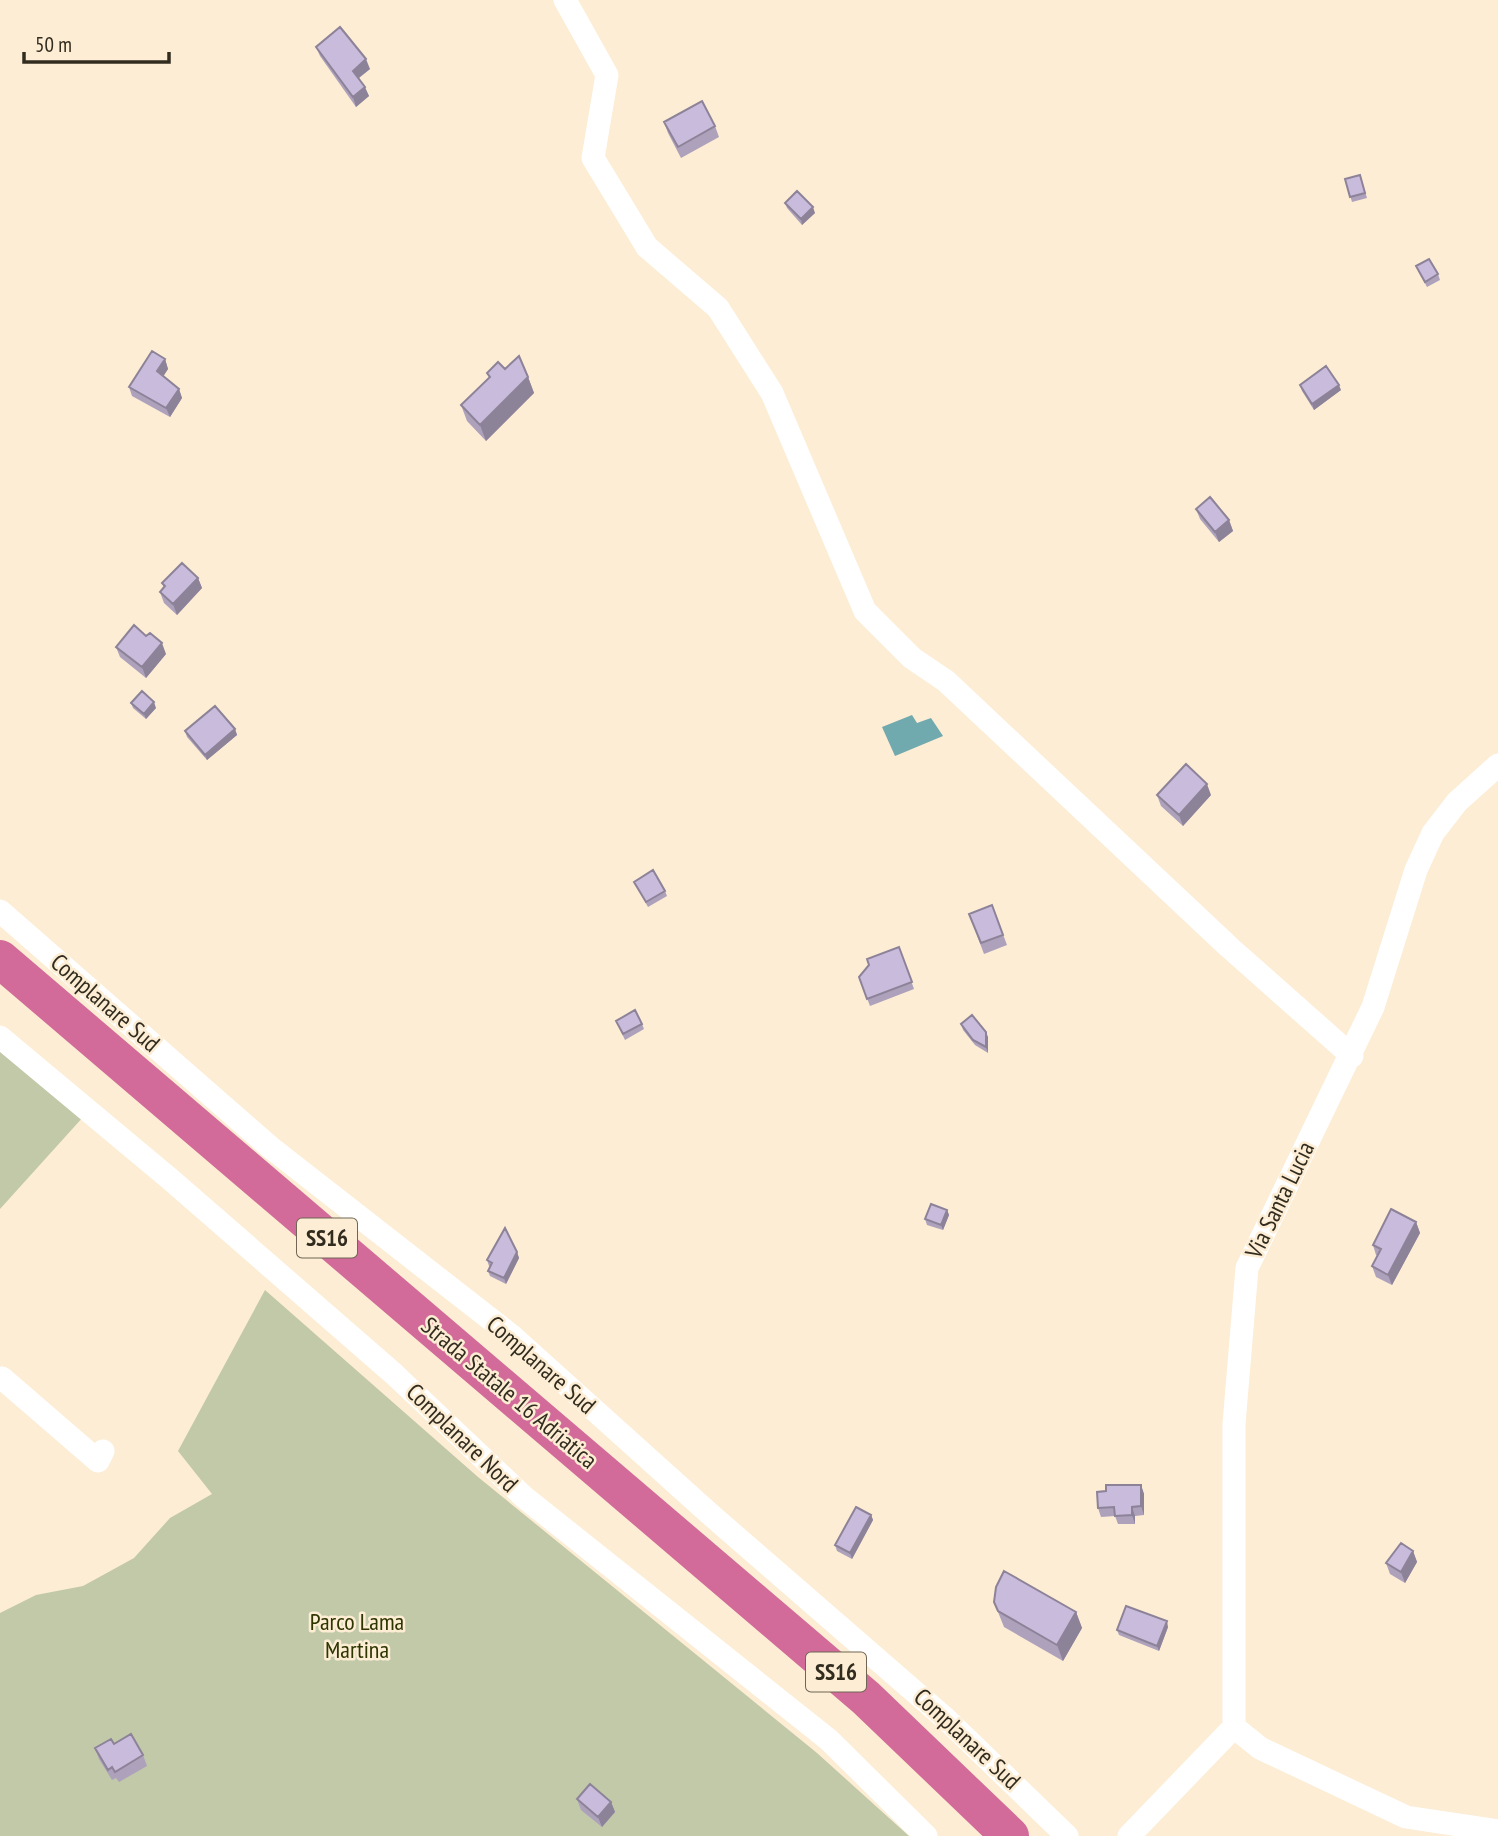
<svg xmlns="http://www.w3.org/2000/svg" width="1498" height="1836" viewBox="0 0 1498 1836" font-family="'PT Sans Narrow',sans-serif">
	<style>
		.green { fill: #c1c9a9 }
		.water { fill: #70a9ae }
		.lines { fill: none; stroke-linecap: round; stroke-linejoin: round }
		.street { stroke: #fff; stroke-width: 23 }
		.highway { stroke: #d26b99; stroke-width: 38 }
		.wall { fill: #ada1bc }
		.shaded-wall { fill: #8d8399 }
		.building { fill: #c9bbdb; stroke: #8d8399; stroke-width: 2 }
		.labels { text-anchor: middle; stroke-width: 5; stroke-linejoin: round; paint-order: stroke }
		.shield { fill: #fcedd4; stroke: #6f6655; stroke-width: 2 }
		.shield-label { font-size: 23px; font-weight: bold; fill: #322c1f }
		.street-label { font-size: 24px; fill: #322c1f; stroke: #fcedd4 }
		.park-label { font-size: 24px; fill: #2d3501; stroke: #fcedd4 }
	</style>
	<rect width="100%" height="100%" fill="#fcedd4"/>
	<path class="green" d="M0 1046 84 1116 0 1209Z
		M265 1290 478 1477 817 1753 909 1836H0V1613L36 1595 83 1586 134 1558 170 1518 212 1494 178 1451Z"/>
	<path class="water" d="M912 715 917 723 931 718 943 736 895 756 882 727Z"/>
	<g class="lines">
		<path class="street" d="M565 0 607 75 593 158 647 247 718 308 772 393 865 611 912 658 946 681 1229 947 1352 1056
			M0 911 270 1147 512 1336 711 1515 946 1719 1067 1836
			M0 1037 170 1179 394 1374 524 1497 829 1740 926 1836
			M2 1378 98 1461 103 1451
			M1234 1727V1424L1247 1268 1373 1007 1416 870 1433 833 1457 802 1498 765
			M1234 1727 1260 1748 1406 1817 1498 1831
			M1129 1836 1234 1727"/>
		<path class="highway" d="M0 959 866 1698 1010 1836"/>
	</g>
	<path class="wall" d="M316 47 370 69 359 78 369 96 356 107 320 56Z
		M664 122 715 126 719 137 681 158 668 133Z
		M1360 175 1367 198 1352 202 1345 179Z
		M785 203 815 213 802 225 787 208Z
		M1416 266 1438 274 1440 280 1427 287Z
		M165 359 168 369 163 376 179 389 182 398 170 417 132 396 129 387Z
		M505 369 528 377 534 393 486 441 467 421 461 405 489 378 487 373Z
		M1300 385 1341 390 1314 410 1302 391Z
		M1196 509 1229 520 1233 531 1219 542 1200 519Z
		M198 578 202 588 177 615 164 603 160 592 164 588 162 583Z
		M116 647 166 654 146 678 120 657Z
		M131 703 156 708 146 719 133 708Z
		M235 729 237 735 207 760 187 737 185 731Z
		M1157 795H1211L1183 826 1161 806Z
		M634 882 665 891 667 896 648 907Z
		M992 905 1007 945 984 954 969 914Z
		M899 947 914 989 870 1006 859 977Z
		M616 1021 642 1024 644 1029 625 1040Z
		M961 1024 988 1037V1053L975 1045 963 1030Z
		M947 1210 949 1215 943 1230 927 1225 925 1219Z
		M1416 1222 1420 1233 1392 1285 1376 1277 1372 1266 1378 1256 1376 1255 1373 1245Z
		M517 1252 519 1258 506 1284 490 1276 488 1271 490 1266H489L487 1260Z
		M1141 1485 1144 1494V1515L1135 1516V1524H1118L1115 1516 1101 1517 1098 1508 1106 1491Z
		M871 1515 873 1520 852 1559 837 1551 835 1545Z
		M1413 1551 1417 1562 1405 1583 1390 1574 1386 1563Z
		M994 1602 1076 1612 1082 1628 1063 1661 1004 1627Z
		M1168 1627 1159 1651 1119 1635 1117 1630Z
		M114 1744 143 1755 147 1766 119 1782 116 1778 112 1780 99 1759 95 1748Z
		M577 1799 611 1802 615 1812 602 1827 581 1810Z"/>
	<path class="shaded-wall" d="M366 59 370 69 356 80 353 71Z
		M365 87 369 96 356 107 353 97Z
		M813 207 815 213 802 225 801 219Z
		M165 359 168 369 161 380 157 371Z
		M528 377 534 393 486 441 480 425Z
		M1339 385 1341 390 1314 410 1312 404Z
		M179 389 182 398 170 417 166 408Z
		M1229 520 1233 531 1219 542 1215 532Z
		M198 578 202 588 177 615 173 604Z
		M162 643 166 654 146 678 142 667Z
		M154 702 156 708 146 719 144 714Z
		M235 729 237 735 207 760 205 755Z
		M1207 784 1211 795 1183 826 1179 815Z
		M986 1032 988 1037V1053L986 1047Z
		M947 1210 949 1215 943 1230 941 1225Z
		M1416 1222 1420 1233 1392 1285 1388 1275Z
		M517 1252 519 1258 506 1284 504 1278Z
		M1141 1485 1144 1494V1515L1141 1506Z
		M1132 1507 1135 1516V1524L1132 1515Z
		M871 1515 873 1520 852 1559 850 1553Z
		M1413 1551 1417 1562 1405 1583 1401 1572Z
		M1076 1612 1082 1628 1063 1661 1057 1645Z
		M1167 1621 1168 1627 1159 1651 1157 1646Z
		M611 1802 615 1812 602 1827 598 1817Z"/>
	<path class="building" d="M340 27 366 59 353 71 365 87 353 97 316 47Z
		M702 101 715 126 678 147 664 122Z
		M1360 175 1365 193 1350 197 1345 179Z
		M797 191 813 207 801 219 785 203Z
		M1429 259 1438 274 1425 282 1416 266Z
		M152 351 165 359 157 371 179 389 166 408 129 387Z
		M519 356 528 377 480 425 461 405 490 377 487 373 498 362 505 369Z
		M1326 366 1339 385 1312 404 1300 385Z
		M1210 497 1229 520 1215 532 1196 509Z
		M182 563 198 578 173 604 160 592 165 586 162 583Z
		M134 625 146 636 150 633 162 643 142 667 116 647Z
		M142 691 154 702 144 714 131 703Z
		M215 706 235 729 205 755 185 731Z
		M1186 764 1207 784 1179 815 1157 795Z
		M653 870 665 891 646 902 634 882Z
		M992 905 1003 935 981 943 969 914Z
		M899 947 912 982 867 999 859 977 869 965 867 959Z
		M635 1010 642 1024 623 1034 616 1021Z
		M972 1015 986 1032V1047L973 1040 961 1024Z
		M931 1204 947 1210 941 1225 925 1219Z
		M1391 1209 1416 1222 1388 1275 1372 1266 1381 1249 1373 1245Z
		M505 1228 517 1252 504 1278 488 1271 492 1263 487 1260Z
		M1106 1485H1141V1506L1132 1507V1515L1115 1516 1114 1507 1098 1508 1097 1492 1106 1491Z
		M856 1507 871 1515 850 1553 835 1545Z
		M1401 1543 1413 1551 1401 1572 1386 1563Z
		M1004 1571 1076 1612 1057 1645 998 1611 994 1602 996 1587Z
		M1126 1606 1167 1621 1157 1646 1117 1630Z
		M131 1734 143 1755 115 1772 112 1767 108 1770 95 1748 111 1739 114 1744Z
		M590 1784 611 1802 598 1817 577 1799Z"/>
	<g class="labels">
		<g class="shield">
			<rect x="297" y="1218.5" width="60" height="39" rx="5"/>
			<rect x="806" y="1652.5" width="60" height="39" rx="5"/>
		</g>
		<g class="shield-label">
			<text x="327" y="1246">SS16</text>
			<text x="836" y="1680">SS16</text>
		</g>
		<g class="street-label">
			<text transform="translate(105 1003) rotate(41)" y="8">Complanare Sud</text>
			<text transform="translate(1280 1200) rotate(-64)" y="8">Via Santa Lucia</text>
			<text transform="translate(541 1365) rotate(41)" y="8">Complanare Sud</text>
			<text transform="translate(509 1393) rotate(40)" y="8">Strada Statale 16 Adriatica</text>
			<text transform="translate(462 1438) rotate(44)" y="8">Complanare Nord</text>
			<text transform="translate(967 1739) rotate(43)" y="8">Complanare Sud</text>
		</g>
		<g class="park-label">
			<text x="357" y="1630">Parco Lama<tspan x="357" dy="28">Martina</tspan></text>
		</g>
	</g>
	<path d="M24 52v10h145v-10" fill="none" stroke="#322c1f" stroke-width="3.5"/>
	<text x="35" y="52" font-size="21" fill="#322c1f" stroke="#fcedd4" stroke-width="5" paint-order="stroke">50 m</text>
</svg>
